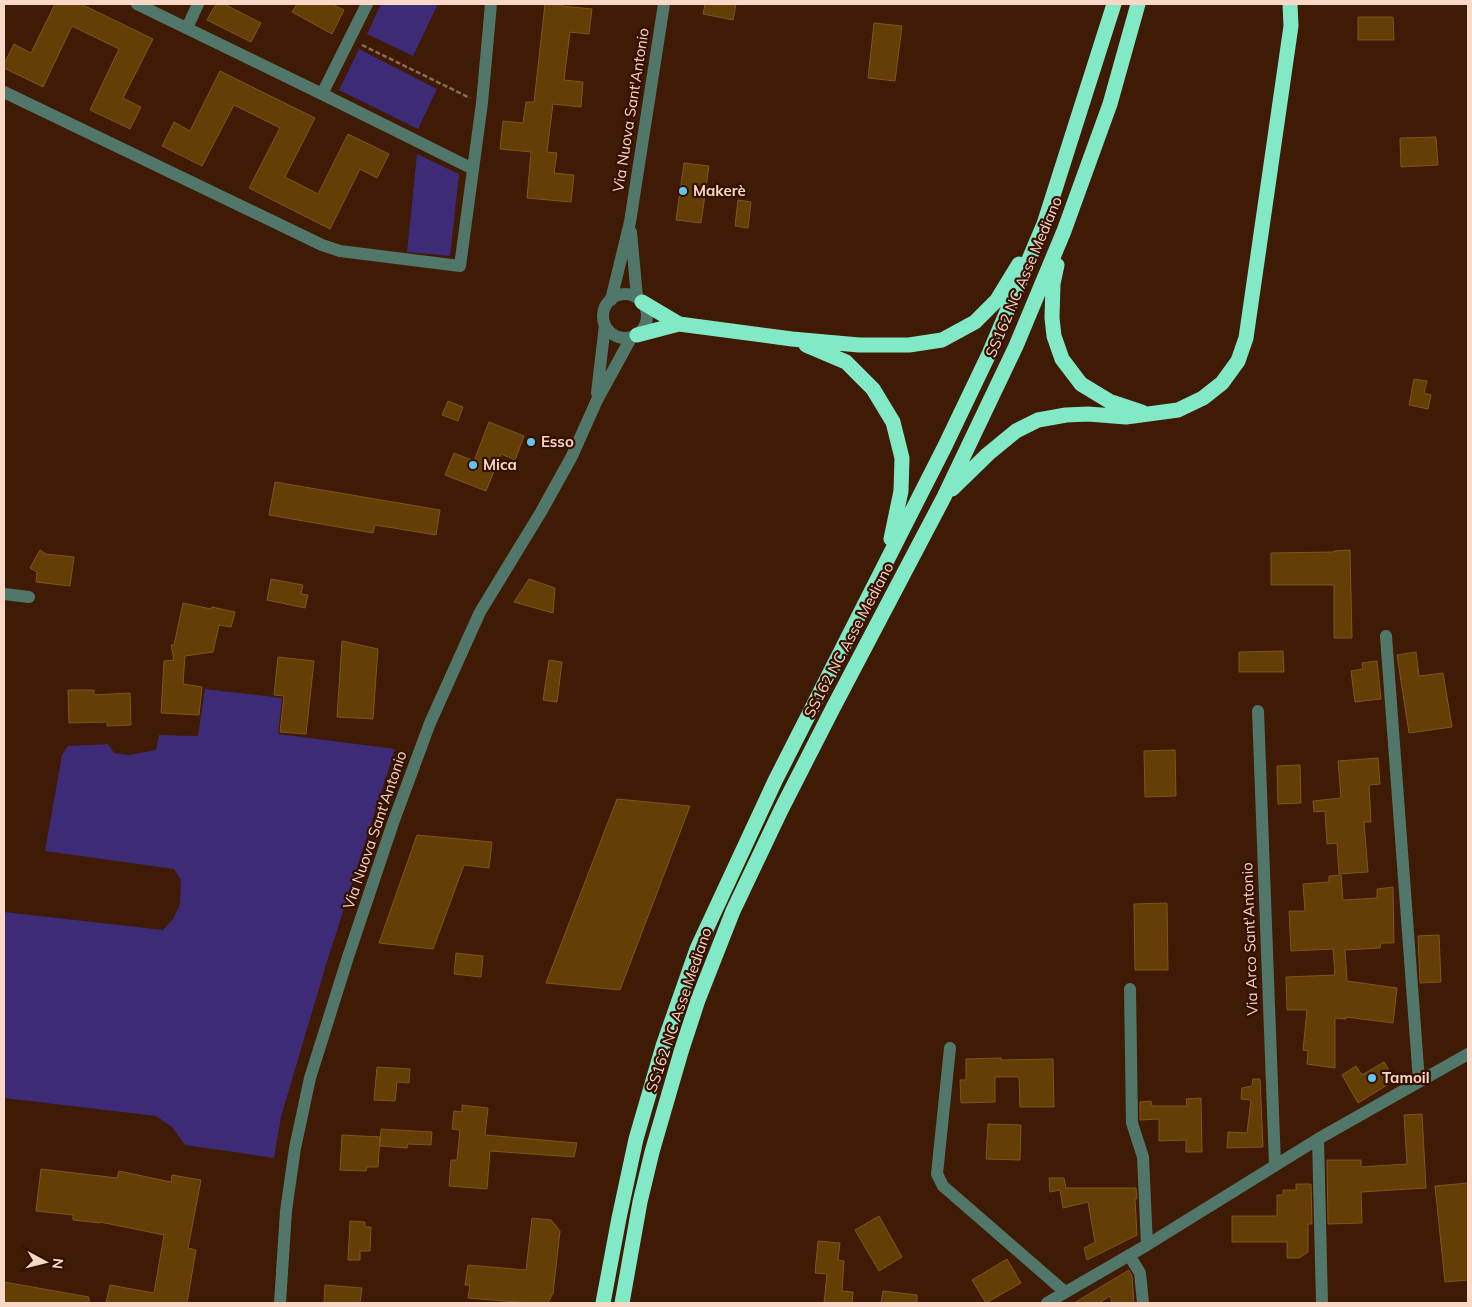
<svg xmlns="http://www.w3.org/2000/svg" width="1472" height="1307" viewBox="0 0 1472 1307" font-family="Mulish,sans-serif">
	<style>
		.green { fill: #3d2b77 }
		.building { fill: #643e04; stroke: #7f5520 }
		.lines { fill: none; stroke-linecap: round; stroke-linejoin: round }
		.path { stroke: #8e6b57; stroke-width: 2.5; stroke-dasharray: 5 2.5; stroke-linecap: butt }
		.minor { stroke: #507769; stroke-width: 12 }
		.highway { stroke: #82e9c6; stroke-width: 15 }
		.poi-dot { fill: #65c4ef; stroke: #341000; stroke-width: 2 }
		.labels { text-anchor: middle; stroke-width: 4.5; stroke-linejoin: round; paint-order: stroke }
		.street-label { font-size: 15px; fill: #fad8c7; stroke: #341000 }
		.poi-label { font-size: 15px; font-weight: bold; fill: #fad8c7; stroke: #341000; text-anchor: start }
	</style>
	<rect width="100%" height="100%" fill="#3f1a04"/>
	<path class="green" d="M381 4H438L413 56 367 34Z
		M359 49 437 89 418 129 339 90Z
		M417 154 459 174 450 256 407 252Z
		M205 689 282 698 278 734 395 749 325 968 281 1117 274 1158 185 1145 172 1127 156 1116 4 1098V912L163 930 173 919 180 904 181 880 174 869 45 851 62 755 68 746 108 744 114 753 129 755 156 750 159 735 198 736Z"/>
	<path class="building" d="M55 4H81L153 39 123 98 141 107 130 129 90 110 119 49 72 26 43 87 4 68V64L14 44 31 53Z
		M216 4H224L261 23 251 42 207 20Z
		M297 4H332L344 10 332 34 292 12Z
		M545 4H563L562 6 592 9 589 34 570 32 564 80 583 82 581 107 553 104 547 152 557 153 554 173 574 175 571 202 527 198 531 152 500 149 503 121 523 123 526 102H534Z
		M705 4H736L733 20 703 14Z
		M1358 17H1393L1394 40H1358Z
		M874 23 902 26 895 81 868 78Z
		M220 71 315 118 285 177 318 194 348 134 389 154 377 178 360 169 330 229 249 188 280 128 234 105 202 166 162 146 174 122 190 131Z
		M1436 137 1438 165 1401 167 1400 138Z
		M684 163 709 166 701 223 676 220Z
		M738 200 751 202 748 228 735 226Z
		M1414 379 1427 381 1424 393 1431 395 1428 409 1409 405Z
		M448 401 463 407 458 421 442 415Z
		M489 422 524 436 515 460 501 454 486 491 445 475 454 453 474 461Z
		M275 482 440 510 436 535 375 525 373 533 269 515Z
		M40 550 46 554 74 557 70 586 36 582 37 572 30 568Z
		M1350 550 1352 638H1334V585H1271V553L1334 552V551Z
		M271 579 303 585 301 594 308 595 305 608 267 600Z
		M529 579 555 588 553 613 514 602Z
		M183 603 211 609 212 607 235 612 231 627 219 625 213 652 185 656 183 684 202 687 199 715 161 713 164 661 174 660 171 645H174Z
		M342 641 378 649 373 719 337 717Z
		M1283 651 1284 672H1239V652Z
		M1416 652 1419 676 1443 673 1452 727 1409 733 1397 655Z
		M278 657 314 661 306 734 280 732 284 696 274 695Z
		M549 660 562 662 557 702 543 700Z
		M1377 661 1381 699 1355 702 1351 671 1363 669 1362 663Z
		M68 690H94V695L130 693 131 725 107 726V722L69 723Z
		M1175 750 1176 796 1145 797 1144 751Z
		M1378 758 1380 784 1369 785 1371 822H1364L1368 872 1339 874 1337 843 1327 844 1325 811 1314 812 1313 801 1341 798 1338 761Z
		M1300 765 1301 803 1278 804 1277 766Z
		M617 799 690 806 620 990 546 983Z
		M417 835 492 842 489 868 464 865 433 949 379 943Z
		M1341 875 1343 900 1377 898V889L1393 887 1394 943H1381L1380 948 1345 950 1347 981 1397 988 1393 1023 1346 1017V1019L1335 1018V1068L1307 1064 1308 1051 1303 1050 1307 1010H1287L1286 977 1335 975 1333 949 1291 951 1289 911H1305L1303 884 1329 882V876Z
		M1167 903 1168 970H1135L1134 904Z
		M1439 935 1441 982 1420 983 1418 936Z
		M456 953 483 956 481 977 454 974Z
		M1001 1058V1060L1053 1059 1054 1107H1020L1019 1077H995V1102L961 1103 960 1080H966V1059Z
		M1384 1062 1395 1080 1358 1103 1342 1075 1356 1066 1362 1075Z
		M377 1067 410 1069 409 1083 397 1082 395 1101 374 1100Z
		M1253 1079H1260L1263 1147 1227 1148 1228 1132 1247 1133 1251 1100 1241 1099 1242 1088 1252 1086Z
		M1201 1098 1202 1152H1186V1140L1159 1141V1119L1140 1120V1102L1151 1101 1152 1106H1187L1186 1099Z
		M462 1105 488 1108 485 1135 577 1143 574 1157 490 1151 487 1189 449 1186 451 1160H457L460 1130 452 1129 454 1111 462 1112Z
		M1422 1114 1426 1188 1361 1192 1362 1223 1328 1224 1327 1160H1361V1167L1407 1164 1404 1115Z
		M988 1124 1021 1125 1020 1160 986 1159Z
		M381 1129 432 1132 431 1145 408 1144 407 1148 380 1146Z
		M342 1135 380 1137 378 1167H367L366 1171 340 1170Z
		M41 1169 117 1178 119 1171 171 1182 172 1175 201 1180 188 1248 196 1250 187 1303H106L110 1285 154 1293 164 1235 100 1222V1223L73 1220V1215L36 1211Z
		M1049 1178H1064L1066 1188H1136L1137 1199H1135L1137 1235 1087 1260 1084 1248 1095 1242 1088 1202 1063 1208 1060 1190 1050 1192Z
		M1468 1183V1280L1445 1282 1435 1186Z
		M1296 1184H1311L1312 1224H1308V1252L1299 1258H1287V1242H1232V1216H1277V1195H1283V1190H1296Z
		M879 1216 902 1257 879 1271 855 1230Z
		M532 1218 551 1220 560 1231 553 1293 548 1303H529L468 1298 470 1285H465L468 1265 526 1270Z
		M350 1221 365 1222V1227H371L370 1251H360V1260H348Z
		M818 1241 840 1243 838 1260 844 1261 842 1291 853 1292 852 1303H824L827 1274 815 1273Z
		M1007 1259 1021 1283 986 1303 972 1280Z
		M1129 1270 1132 1276 1134 1303H1112L1110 1296 1099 1303H1074Z
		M4 1282 89 1297V1303H4Z
		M325 1285 362 1288 360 1303H324Z
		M883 1291 917 1295V1303H881Z"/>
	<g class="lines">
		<path class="path" d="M362 45 470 98"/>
		<path class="minor" d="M137 4 322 94 473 169
			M187 28 198 4
			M4 92 322 245 340 251 460 266 482 103 491 4
			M322 94 367 4
			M631 232 637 297
			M603 316a22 22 0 1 1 44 0a22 22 0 1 1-44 0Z
			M611 300 630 222 664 4
			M597 393 605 325
			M4 594 29 597
			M1386 636 1419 1081
			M1258 711 1275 1165
			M1130 989 1132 1123 1143 1157 1147 1245
			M950 1048 937 1174 943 1186 1065 1292
			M1318 1139 1322 1303
			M1129 1255 1140 1273 1143 1303
			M280 1303 286 1211 295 1148 310 1078 348 957 393 823 430 723 480 612 541 512 572 456 597 400 631 338
			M1047 1303 1147 1245 1318 1139 1468 1054"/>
		<path class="highway" d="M1057 265 1053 284 1052 318 1054 336 1062 359 1081 384 1109 401 1142 412
			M642 302 679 324 792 339 859 345H909L942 340 975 322 997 300 1019 264
			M637 335 679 324
			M806 345 846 362 873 389 893 422 902 458 901 491 891 539
			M952 489 988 454 1016 431 1038 420 1066 415 1088 414 1126 417 1178 410 1203 398 1222 383 1238 361 1246 338 1291 26 1290 4
			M603 1303 619 1218 636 1139 663 1046 697 949 775 781 945 446 989 354 1044 224 1114 4
			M622 1303 640 1202 652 1152 681 1052 698 1000 733 911 781 810 832 710 944 497 1016 346 1064 231 1110 104 1138 4"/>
	</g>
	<g class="poi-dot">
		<circle cx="683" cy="191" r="5"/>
		<circle cx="531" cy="442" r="5"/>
		<circle cx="473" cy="465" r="5"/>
		<circle cx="1372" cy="1078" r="5"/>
	</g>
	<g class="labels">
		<g class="street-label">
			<text transform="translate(631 110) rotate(-81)" y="5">Via Nuova Sant'Antonio</text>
			<text transform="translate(1024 277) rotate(-67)" y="5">SS162 NC Asse Mediano</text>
			<text transform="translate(849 640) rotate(-62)" y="5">SS162 NC Asse Mediano</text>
			<text transform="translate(375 830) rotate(-71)" y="5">Via Nuova Sant'Antonio</text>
			<text transform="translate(1250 939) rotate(-92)" y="5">Via Arco Sant'Antonio</text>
			<text transform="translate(679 1010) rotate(-71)" y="5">SS162 NC Asse Mediano</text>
		</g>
		<g class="poi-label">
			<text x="693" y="196">Makerè</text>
			<text x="541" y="447">Esso</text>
			<text x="483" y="470">Mica</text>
			<text x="1382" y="1083">Tamoil</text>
		</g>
	</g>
	<rect width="1472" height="1307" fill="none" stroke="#fad8c7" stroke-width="10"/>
	<g transform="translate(45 1262) rotate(97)" stroke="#341000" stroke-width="4" paint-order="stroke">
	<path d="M0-4L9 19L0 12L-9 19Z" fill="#fad8c7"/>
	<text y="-8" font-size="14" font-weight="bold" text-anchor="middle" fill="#fad8c7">N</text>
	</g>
</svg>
